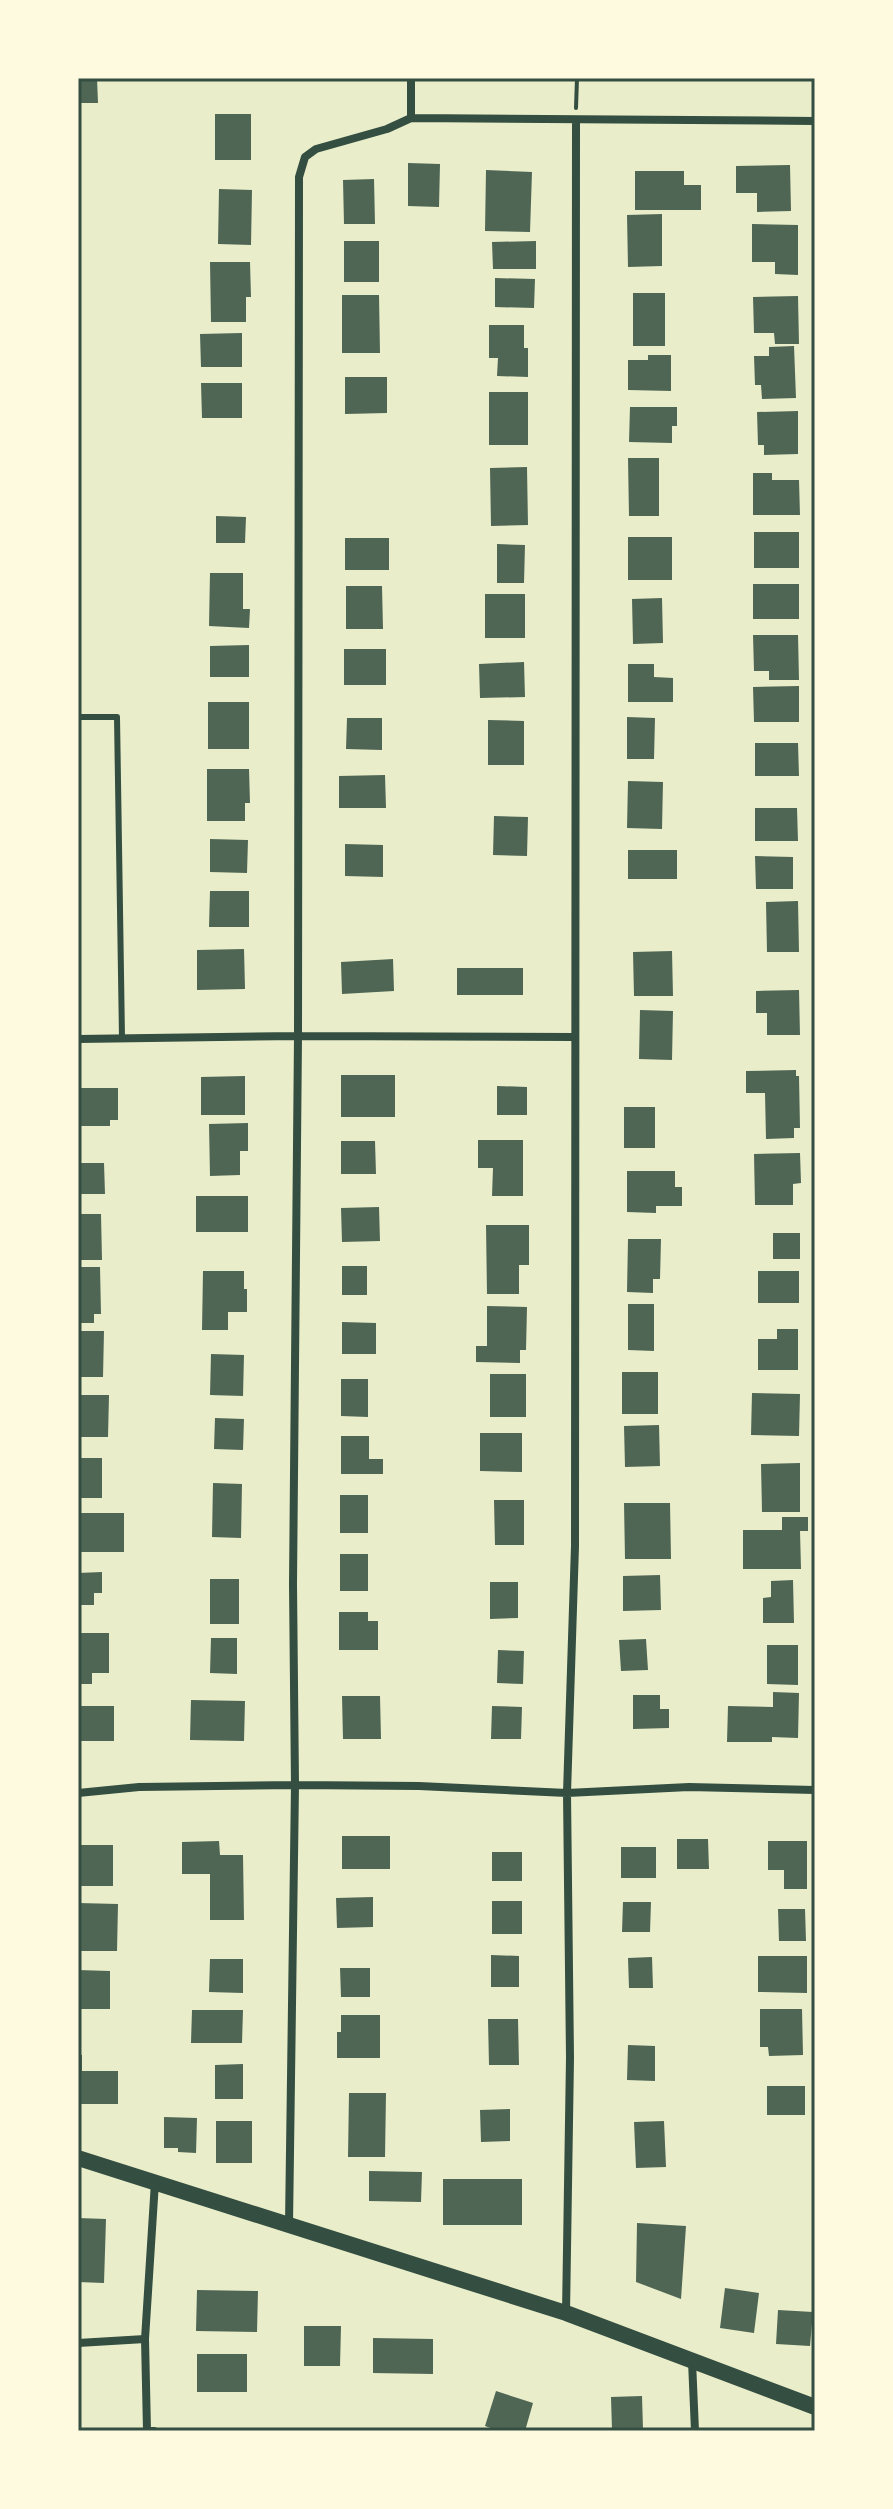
<svg xmlns="http://www.w3.org/2000/svg" width="893" height="2509" viewBox="0 0 893 2509" font-family="Jost,sans-serif">
	<style>
		.building { fill: #4f6655 }
		.lines { fill: none; stroke-linecap: round; stroke-linejoin: round }
		.path { stroke: #344e41; stroke-width: 4 }
		.service { stroke: #344e41; stroke-width: 6 }
		.minor { stroke: #344e41; stroke-width: 8 }
		.secondary { stroke: #344e41; stroke-width: 16 }
		.neatline { fill: none; stroke: #344e41; stroke-width: 3 }
	</style>
	<rect width="100%" height="100%" fill="#e9edc9"/>
	<path class="building" d="M78 78H97L98 103H78Z
		M215 114H251V160H215Z
		M408 163 440 164 439 207 408 206Z
		M790 165 791 211 757 212V193H736V166Z
		M486 170 532 172 530 232 485 231Z
		M635 171H684V185H701V210H635Z
		M374 179 375 224H344L343 180Z
		M219 189 252 190 251 245 218 244Z
		M662 214V266L628 267 627 215Z
		M752 224 798 225V275L775 274V262H752Z
		M344 241H379V282H344Z
		M536 241V269H493L492 242Z
		M210 262H250L251 297H246V322H211Z
		M495 278 535 279 534 308 495 307Z
		M633 293H665V346H633Z
		M342 295H379L380 353H342Z
		M798 296 799 344H775L774 333H754L753 297Z
		M489 325H524V348H528V377L497 376 498 358H489Z
		M242 333V367H201L200 334Z
		M794 346 796 398 762 399 761 385H755L754 356H769V347Z
		M648 355H671V391L628 390V360H648Z
		M345 377H387V413L345 414Z
		M201 383H242V418H202Z
		M489 392H528V445H489Z
		M630 407H677V426H672V443L629 442Z
		M798 411V454L764 455V445H758L757 412Z
		M628 458H659V516H629Z
		M527 467 528 525 491 526 490 468Z
		M753 473H772V480H799L800 515H753Z
		M216 516 246 517 245 543H216Z
		M754 532H799V568H754Z
		M628 537H672V580H628Z
		M345 538H389V570H345Z
		M497 544 525 545 524 583H497Z
		M210 573H243V609H250L249 628 209 626Z
		M753 584H799V619H753Z
		M346 586H382L383 629H346Z
		M485 594H525V638H485Z
		M662 598 663 643 633 644 632 599Z
		M753 635H798L799 680H769V671H754Z
		M249 645V677H210V646Z
		M344 649H386V685H344Z
		M524 662 525 697 480 698 479 664Z
		M628 664H654V677L673 678V702H628Z
		M799 686V722H754L753 687Z
		M208 702H249V749H208Z
		M627 717 655 718 654 759H627Z
		M347 718H382V750L346 749Z
		M488 720 524 721V765H488Z
		M755 743H798L799 776H755Z
		M207 769H249L250 803H245V821H207Z
		M78 772H81V817H78Z
		M385 775 386 808H339V776Z
		M628 781 663 782 662 829 627 828Z
		M755 808H797L798 841H755Z
		M494 816 528 817 527 856 493 855Z
		M210 839 248 840 247 873 210 872Z
		M345 844 383 845V877L345 876Z
		M628 850H677V879H628Z
		M755 856 793 857V889H756Z
		M210 891H249V927H209Z
		M798 901 799 952H767L766 902Z
		M78 926H81V977H78Z
		M244 949 245 989 197 990V950Z
		M672 951 673 996H634L633 952Z
		M393 959 394 991 342 994 341 962Z
		M457 968H523V995H457Z
		M799 990 800 1035H767V1013H756V991Z
		M640 1010 673 1011 672 1060 639 1059Z
		M796 1070V1076H799L800 1128H794V1138L766 1139 765 1093H746V1071Z
		M341 1075H395V1117H341Z
		M245 1076V1115H201V1077Z
		M497 1086 527 1087V1115H497Z
		M78 1088H118V1120H110V1126H78Z
		M624 1107H655V1148H624Z
		M248 1123V1151H240V1175L210 1176 209 1124Z
		M478 1140H523V1196H492L493 1168H478Z
		M341 1141H375L376 1174H341Z
		M800 1153 801 1183 793 1184V1205H755L754 1154Z
		M78 1163H104L105 1194H78Z
		M627 1171H675V1187H682V1206H656V1213L627 1212Z
		M196 1196H248V1232H196Z
		M379 1207 380 1241 342 1242 341 1208Z
		M78 1214H101L102 1260H78Z
		M486 1225H529V1265H519V1294H487Z
		M773 1233H800V1259H773Z
		M628 1239H661L660 1279H653V1293L627 1292Z
		M342 1266H367V1295H342Z
		M78 1267H100L101 1314H94V1323H78Z
		M203 1271H244V1289H247V1312H228V1330H202Z
		M758 1271H799V1303H758Z
		M628 1304H654V1351L628 1350Z
		M487 1306 527 1307 526 1350H520V1363L476 1362V1346H487Z
		M342 1322 376 1323V1354H342Z
		M777 1329H798V1370H758V1339H777Z
		M78 1331H104L103 1377H78Z
		M211 1354 244 1355 243 1396 210 1395Z
		M622 1372H658V1414H622Z
		M490 1374H526V1417H490Z
		M341 1379H368V1417L341 1416Z
		M752 1393 800 1394 799 1436 751 1435Z
		M78 1395H109L108 1437H78Z
		M215 1418 244 1419 243 1450 214 1449Z
		M659 1425 660 1466 625 1467 624 1426Z
		M480 1433H522V1472L480 1471Z
		M341 1436H369V1459H383V1474H341Z
		M78 1458H102V1498H78Z
		M800 1463V1512H762L761 1464Z
		M213 1483 242 1484 241 1538 212 1537Z
		M340 1495H368V1533H340Z
		M494 1500H524V1545H495Z
		M624 1503H670L671 1559H625Z
		M78 1513H124V1552H78Z
		M782 1517H808V1531H800L801 1569H743V1530H782Z
		M340 1554H368V1591H340Z
		M102 1572V1593H94V1605H78V1573Z
		M660 1575 661 1610 623 1611V1576Z
		M210 1579H239V1624H210Z
		M793 1580 794 1623H763V1598L771 1597V1581Z
		M490 1582H518V1618L490 1619Z
		M339 1612H368V1621H378V1650H339Z
		M78 1633H109V1673H92V1684H78Z
		M211 1638H237V1674L210 1673Z
		M646 1639 648 1670 621 1671 619 1640Z
		M767 1645H798V1685L767 1684Z
		M498 1650 524 1651 523 1684 497 1683Z
		M773 1692 799 1693 798 1738 772 1737V1742H727L728 1706 773 1707Z
		M633 1695H660V1709H669V1728L633 1729Z
		M342 1696H380L381 1739H343Z
		M191 1700 245 1701 244 1741 190 1740Z
		M78 1706H114V1741H78Z
		M492 1706 522 1707 521 1739H491Z
		M342 1836H390V1869H342Z
		M677 1839H708L709 1869H677Z
		M219 1841 220 1855H243L244 1920H210V1874H182V1842Z
		M768 1841H807V1889H784V1870H768Z
		M78 1845H113V1886H78Z
		M621 1847H656V1878H621Z
		M492 1852H522V1881H492Z
		M373 1897V1927L337 1928 336 1898Z
		M492 1901H522V1934H492Z
		M623 1902H651L650 1932H622Z
		M78 1903 118 1904 117 1951H81V1939H78Z
		M778 1909H805L806 1941H779Z
		M491 1955 519 1956V1987H491Z
		M758 1956H807V1993L758 1992Z
		M652 1957 653 1988H629L628 1958Z
		M210 1959H243V1993L209 1992Z
		M340 1968H370V1997H341Z
		M78 1970 110 1971V2009H78Z
		M760 2009H802L803 2055 769 2056 768 2047H760Z
		M192 2010H243L242 2043H191Z
		M341 2015H380V2058H337V2032H341Z
		M488 2019H518L519 2065H489Z
		M628 2045 655 2046V2081L627 2080Z
		M78 2055H82V2071H118V2104H78Z
		M243 2064V2099H215V2065Z
		M767 2086H805V2115H767Z
		M349 2093H386L385 2157H348Z
		M510 2109V2141L481 2142 480 2110Z
		M164 2117 197 2118 196 2153 178 2152V2148H164Z
		M216 2121H252V2163H216Z
		M664 2121 666 2167 636 2168 634 2122Z
		M369 2171 422 2172 421 2202 369 2201Z
		M443 2179H522V2225H443Z
		M78 2218 106 2219 104 2283 78 2282Z
		M637 2223 686 2226 681 2299 636 2282Z
		M725 2288 759 2293 754 2333 720 2328Z
		M197 2290 258 2291 257 2332 196 2331Z
		M778 2310 813 2312 810 2346 776 2344Z
		M304 2326H341L340 2366H304Z
		M373 2338 433 2339V2374L373 2373Z
		M197 2354H247V2392H197Z
		M496 2391 533 2403 525 2431H499L485 2426Z
		M642 2396 643 2429 612 2430 611 2397Z"/>
	<g class="lines">
		<path class="path" d="M576 108 577 78"/>
		<path class="service" d="M78 717H117L122 1038"/>
		<path class="minor" d="M411 78V118
			M78 1039 298 1036 575 1037
			M78 1793 139 1787 295 1785 419 1786 567 1793 689 1787 815 1790
			M289 2225 295 1785 293 1584 298 1036 299 177 305 157 316 149 387 129 411 118 815 121
			M566 2313 570 2058 567 1793 575 1546 576 120
			M78 2343 145 2339
			M692 2361 695 2431
			M154 2431H147L145 2339 155 2182"/>
		<path class="secondary" d="M78 2158 566 2313 815 2407"/>
	</g>
	<rect width="893" height="2509" fill="none" stroke="#fefae0" stroke-width="160"/>
	<rect x="80" y="80" width="733" height="2349" class="neatline"/>
</svg>
